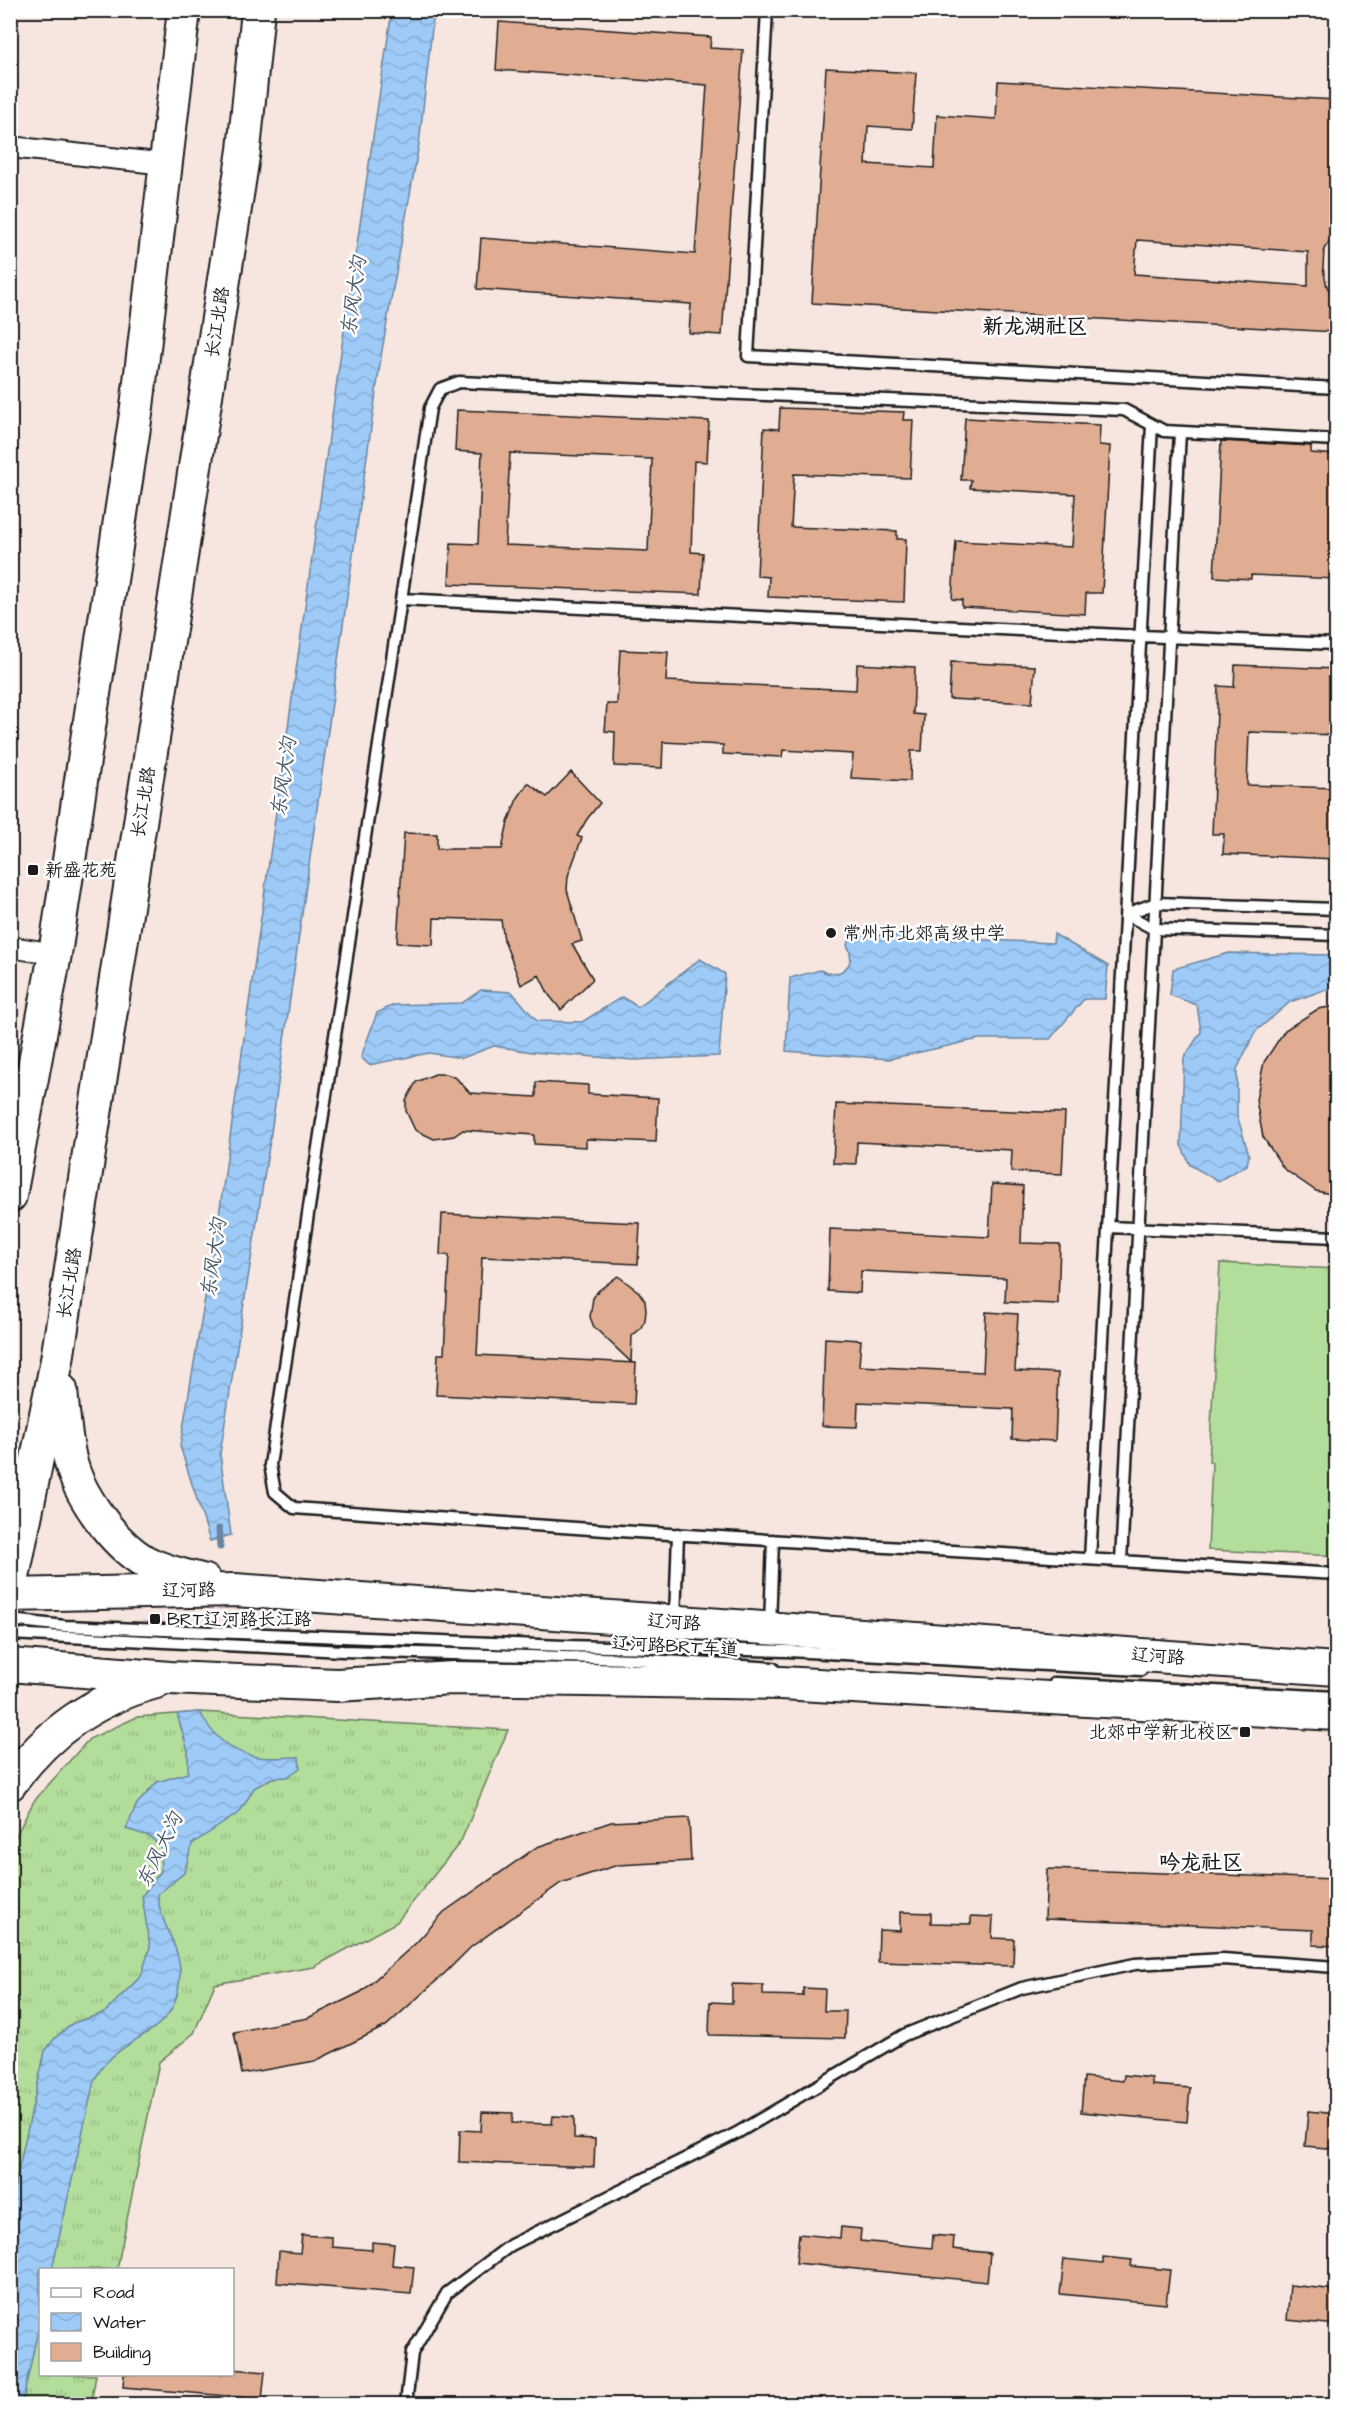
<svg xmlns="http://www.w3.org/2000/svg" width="1347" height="2415" viewBox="0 0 1347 2415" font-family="'Architects Daughter','LXGW WenKai TC',sans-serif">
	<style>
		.grass { fill: url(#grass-tufts); stroke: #687c5b; stroke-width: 1.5 }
		.garden { fill: #b3dd9a; stroke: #687c5b; stroke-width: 1.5 }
		.water { fill: url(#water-waves); stroke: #69849f; stroke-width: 1.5 }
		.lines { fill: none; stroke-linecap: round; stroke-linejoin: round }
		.stream { stroke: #69849f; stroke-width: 7 }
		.building { fill: #e0ad93; stroke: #1c1c1c; stroke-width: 1.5; fill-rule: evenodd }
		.lane-casing { stroke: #1c1c1c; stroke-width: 15 }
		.street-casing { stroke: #1c1c1c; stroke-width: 24 }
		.primary-casing { stroke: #1c1c1c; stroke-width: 36 }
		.lane { stroke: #fff; stroke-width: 10 }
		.street { stroke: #fff; stroke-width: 20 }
		.primary { stroke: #fff; stroke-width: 32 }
		.poi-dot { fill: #1c1c1c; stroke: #fff; stroke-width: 2 }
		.labels { text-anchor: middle; stroke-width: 5; stroke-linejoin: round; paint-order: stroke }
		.street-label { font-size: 18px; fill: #1c1c1c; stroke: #fff }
		.poi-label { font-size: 18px; fill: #1c1c1c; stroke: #fff; text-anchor: start }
		.water-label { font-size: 20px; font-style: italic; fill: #495969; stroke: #fff }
		.quarter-label { font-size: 21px; font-weight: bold; fill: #1c1c1c; stroke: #fff }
	</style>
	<defs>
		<pattern id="grass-tufts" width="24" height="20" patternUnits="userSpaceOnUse" patternTransform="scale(1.5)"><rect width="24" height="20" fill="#b3dd9a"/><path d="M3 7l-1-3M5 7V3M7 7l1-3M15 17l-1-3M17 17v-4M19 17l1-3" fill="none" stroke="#99bd84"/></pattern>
		<pattern id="water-waves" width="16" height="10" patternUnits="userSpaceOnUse" patternTransform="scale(1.5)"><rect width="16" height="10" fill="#9dcaf7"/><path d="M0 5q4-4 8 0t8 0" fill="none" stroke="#87add3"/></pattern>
	</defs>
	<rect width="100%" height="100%" fill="#f6e6df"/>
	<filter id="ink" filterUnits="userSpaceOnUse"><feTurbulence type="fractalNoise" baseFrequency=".0167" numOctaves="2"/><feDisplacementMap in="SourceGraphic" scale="12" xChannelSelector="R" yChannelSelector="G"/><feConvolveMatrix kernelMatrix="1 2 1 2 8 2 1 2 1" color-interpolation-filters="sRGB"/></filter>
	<g filter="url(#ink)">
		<path class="grass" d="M200 1712 508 1730 461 1841 397 1922 314 1967 215 1984 194 2033 159 2062 117 2269 40 2270V2374L96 2375 91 2404H11L10 1847 34 1801 89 1739 137 1717Z"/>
		<path class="garden" d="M1220 1263 1336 1269V1556L1208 1550 1212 1462H1209Z"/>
		<path class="water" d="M392 10 434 11 419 144 382 350 270 1140 220 1454 231 1535 210 1541 180 1446 219 1215 343 338Z
			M854 934 1053 943 1054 934 1108 966 1105 999H1084L1050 1039H979L889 1059 786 1051 790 978 820 970C838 981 859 965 847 945Z
			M1229 953 1336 955V986L1290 1002 1255 1032 1237 1069V1115L1249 1155 1247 1165 1218 1181 1190 1165 1181 1145 1184 1058 1201 1032 1197 1005 1170 995 1173 969Z
			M700 959 725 974 719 1056 634 1060 532 1052 494 1046 462 1058 429 1053 369 1065 361 1057 377 1013 393 1005 462 1003 481 990 512 992 537 1021 582 1022 622 997 638 1007Z
			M200 1712C212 1736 230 1752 257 1757 266 1759 288 1757 299 1757L300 1768 287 1777 272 1778 254 1788 240 1812 192 1844 184 1873 158 1894C158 1922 181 1945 180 1974 178 2034 135 2030 104 2065 100 2069 97 2076 94 2081L52 2269 40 2270V2321L22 2404H11V2203L45 2051 55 2038 73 2023 104 2013 141 1976 150 1947 142 1896 161 1871 160 1846 149 1836 126 1829 137 1804 157 1782 188 1773V1751L177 1714Z"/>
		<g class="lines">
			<path class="stream" d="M219 1529 220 1547"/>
		</g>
		<path class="building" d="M499 22 711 37 710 48 743 50 722 335 689 333 691 304 477 289 481 238 695 254 707 85 496 70Z
			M826 68 916 73 912 129 868 126 866 164 934 168 937 115 996 119 998 81 1336 100 1333 144H1336V232L1324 249 1323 268 1327 287 1336 299V332L812 303ZM1137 240 1308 252V286L1134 274Z
			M780 408 904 412 903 420H913L910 478 794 474 791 527 897 531V539H906L904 602 768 597 769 577 757 576 764 428 779 429Z
			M457 410 709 421 707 462 694 461 691 552 703 553 701 594 449 584 451 543 478 544 482 453 455 451ZM510 453 652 459 648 551 505 545Z
			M965 418 1100 425 1099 445 1110 446 1102 593H1086L1085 614 962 607V600L952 599 956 541 1072 547 1075 494 970 488 971 480H961Z
			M1221 441 1311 446V453L1336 455V579L1251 575V579L1214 577Z
			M620 650 668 652 666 681 856 690 857 664 915 667 913 714 924 715 922 751H911L910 781 851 778 853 754 783 750 782 757 723 754V745L663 742 662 768 614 766 615 732 605 731 607 704H617Z
			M951 662 1035 666 1032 703 949 699Z
			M1235 665 1336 669V735L1249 732 1247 785 1336 788V859L1223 854 1224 834H1212L1218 686 1234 687Z
			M571 772 600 803 587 819 577 836 582 838 568 876 567 890 582 941 572 944 593 979 561 1010 549 995 539 975 521 985 504 940 501 920 434 918 433 945 397 943 404 833 437 834V849H502L508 822 517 799 528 783 547 797Z
			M1336 1006V1195L1316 1191 1284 1169 1263 1137 1256 1100 1264 1062 1285 1030 1318 1009Z
			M435 1074H446L456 1078 470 1093 536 1097V1082L588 1085V1094L658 1098 656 1142 586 1139V1147L534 1144V1135L463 1130 454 1136 434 1139 415 1130 406 1111V1101L416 1082Z
			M836 1104 1065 1113 1062 1174 1011 1172 1012 1150 857 1142 856 1164 833 1163Z
			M992 1184 1023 1186 1021 1243 1060 1244 1058 1304 1005 1302 1006 1278 861 1271 860 1293 828 1291 830 1229 989 1237Z
			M442 1214 640 1223 638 1264 482 1257 477 1355 636 1363 634 1404 436 1395 438 1354H444L449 1255H440Z
			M618 1276 639 1292 645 1301 646 1311 645 1320 640 1329 632 1336 631 1362 594 1327 590 1317 593 1298 598 1291Z
			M986 1312 1018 1314 1015 1371 1058 1373 1055 1441 1012 1439 1013 1409 858 1402 857 1427 822 1426 825 1338 861 1340 859 1366 983 1372Z
			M689 1818 691 1861 618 1865 561 1883 471 1947 444 1974 386 2026 315 2061 242 2074 234 2032 308 2018 361 1992 416 1943 444 1912 537 1847 611 1822Z
			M1047 1869 1336 1879V1946L1313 1945V1930L1045 1919Z
			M900 1912 931 1913V1923L971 1924V1916L993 1917 992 1938 1014 1939 1013 1966 878 1962 879 1930 900 1931Z
			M732 1984 763 1985V1995L803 1996V1988L825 1989 824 2011H846L845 2038 709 2035 710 2002 732 2003Z
			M1124 2075 1152 2078V2085L1190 2088 1187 2122 1081 2112 1084 2077 1123 2081Z
			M1308 2111 1336 2114V2149L1305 2146Z
			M482 2112 513 2113 512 2123 552 2124 553 2116 574 2117V2138L595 2139 594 2167 459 2162 460 2130 481 2131Z
			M841 2227 861 2229 860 2241 932 2248 933 2235 954 2237 953 2249 990 2253 987 2282 796 2263 799 2234 840 2238Z
			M302 2235 332 2237V2247L372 2250V2242L394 2244 392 2265 414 2267 411 2294 277 2283 279 2251 300 2253Z
			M1103 2257 1132 2260 1131 2266 1170 2270 1166 2304 1060 2294 1064 2259 1103 2263Z
			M1290 2285 1336 2290V2325L1287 2320Z
			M232 2369 265 2372 262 2399 123 2387 124 2374H232Z"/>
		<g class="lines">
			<defs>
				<path id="lane" d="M767 10 748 356 1336 388
					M1336 440 1164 431 1124 410 459 382 440 389 430 408 270 1465 275 1492 294 1508 619 1531 1336 1574
					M401 599 1141 636 1336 644
					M1336 909 1156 903 1126 914 1154 929 1336 935
					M1109 1227 1336 1237
					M1090 1559 1152 425
					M1121 1561 1180 432
					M675 1618 678 1534
					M10 1620 65 1626 564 1646 788 1651 1141 1670
					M770 1626 773 1540
					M10 1634 343 1651 633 1659 773 1668
					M1055 1683 1336 1697
					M406 2404 412 2353 447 2293 511 2245 737 2133 904 2035 1022 1988 1135 1964 1223 1959 1336 1967"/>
				<path id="street" d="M10 147 166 164
					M10 947 55 954"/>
				<path id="primary" d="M10 1196 55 954 137 407 184 10
					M61 1390C63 1413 65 1436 70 1459 78 1494 113 1543 144 1561 162 1571 186 1576 205 1581
					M10 1592 57 1360 244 150 258 10
					M10 1595 235 1590 1336 1669
					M10 1665 170 1678 337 1685 453 1678 781 1683 1336 1714
					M10 1784C47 1732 94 1699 156 1682"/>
			</defs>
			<use href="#lane" class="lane-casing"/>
			<use href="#street" class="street-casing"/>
			<use href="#primary" class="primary-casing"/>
			<use href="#lane" class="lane"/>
			<use href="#street" class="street"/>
			<use href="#primary" class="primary"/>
		</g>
	</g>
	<g class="poi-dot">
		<rect x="27" y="864" width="12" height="12" rx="3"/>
		<circle cx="831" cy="933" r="6"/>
		<rect x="149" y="1613" width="12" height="12" rx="3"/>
		<rect x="1239" y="1726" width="12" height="12" rx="3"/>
	</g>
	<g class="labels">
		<g class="street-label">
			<text transform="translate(217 322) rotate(-81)" y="6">长江北路</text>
			<text transform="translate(143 802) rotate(-81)" y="6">长江北路</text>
			<text transform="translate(69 1283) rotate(-81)" y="6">长江北路</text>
			<text transform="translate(189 1590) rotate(-1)" y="6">辽河路</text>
			<text transform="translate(674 1622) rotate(4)" y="6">辽河路</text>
			<text transform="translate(675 1646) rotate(3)" y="6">辽河路BRT车道</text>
			<text transform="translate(1158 1656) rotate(4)" y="6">辽河路</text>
		</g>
		<g class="poi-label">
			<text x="45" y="876">新盛花苑</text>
			<text x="843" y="939">常州市北郊高级中学</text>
			<text x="167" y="1625">BRT辽河路长江路</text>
			<text x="1233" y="1738" text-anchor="end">北郊中学新北校区</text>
		</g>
		<g class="water-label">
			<text transform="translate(353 296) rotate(-82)" y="7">东风大沟</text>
			<text transform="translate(283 777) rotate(-82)" y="7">东风大沟</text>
			<text transform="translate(213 1258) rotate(-82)" y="7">东风大沟</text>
			<text transform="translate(159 1850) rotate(-64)" y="7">东风大沟</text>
		</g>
		<g class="quarter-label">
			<text x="1035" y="333">新龙湖社区</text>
			<text x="1201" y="1869">吟龙社区</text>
		</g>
	</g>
	<rect width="1347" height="2415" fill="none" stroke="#fff" stroke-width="36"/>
	<rect x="18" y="18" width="1311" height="2379" fill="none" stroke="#1c1c1c" stroke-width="2" filter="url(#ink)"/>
	<rect x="39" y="2268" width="195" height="108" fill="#ffffff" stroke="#a4a4a4" stroke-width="1.5"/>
	<rect x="51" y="2288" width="30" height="9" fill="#ffffff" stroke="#a4a4a4" stroke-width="1.5"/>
	<text x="93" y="2298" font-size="18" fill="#1c1c1c">Road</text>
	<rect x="51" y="2313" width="30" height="18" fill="url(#water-waves)" stroke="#a4a4a4" stroke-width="1.5"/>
	<text x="93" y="2328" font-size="18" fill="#1c1c1c">Water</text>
	<rect x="51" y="2343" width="30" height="18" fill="#e0ad93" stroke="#a4a4a4" stroke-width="1.5"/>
	<text x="93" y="2358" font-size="18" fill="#1c1c1c">Building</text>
</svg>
